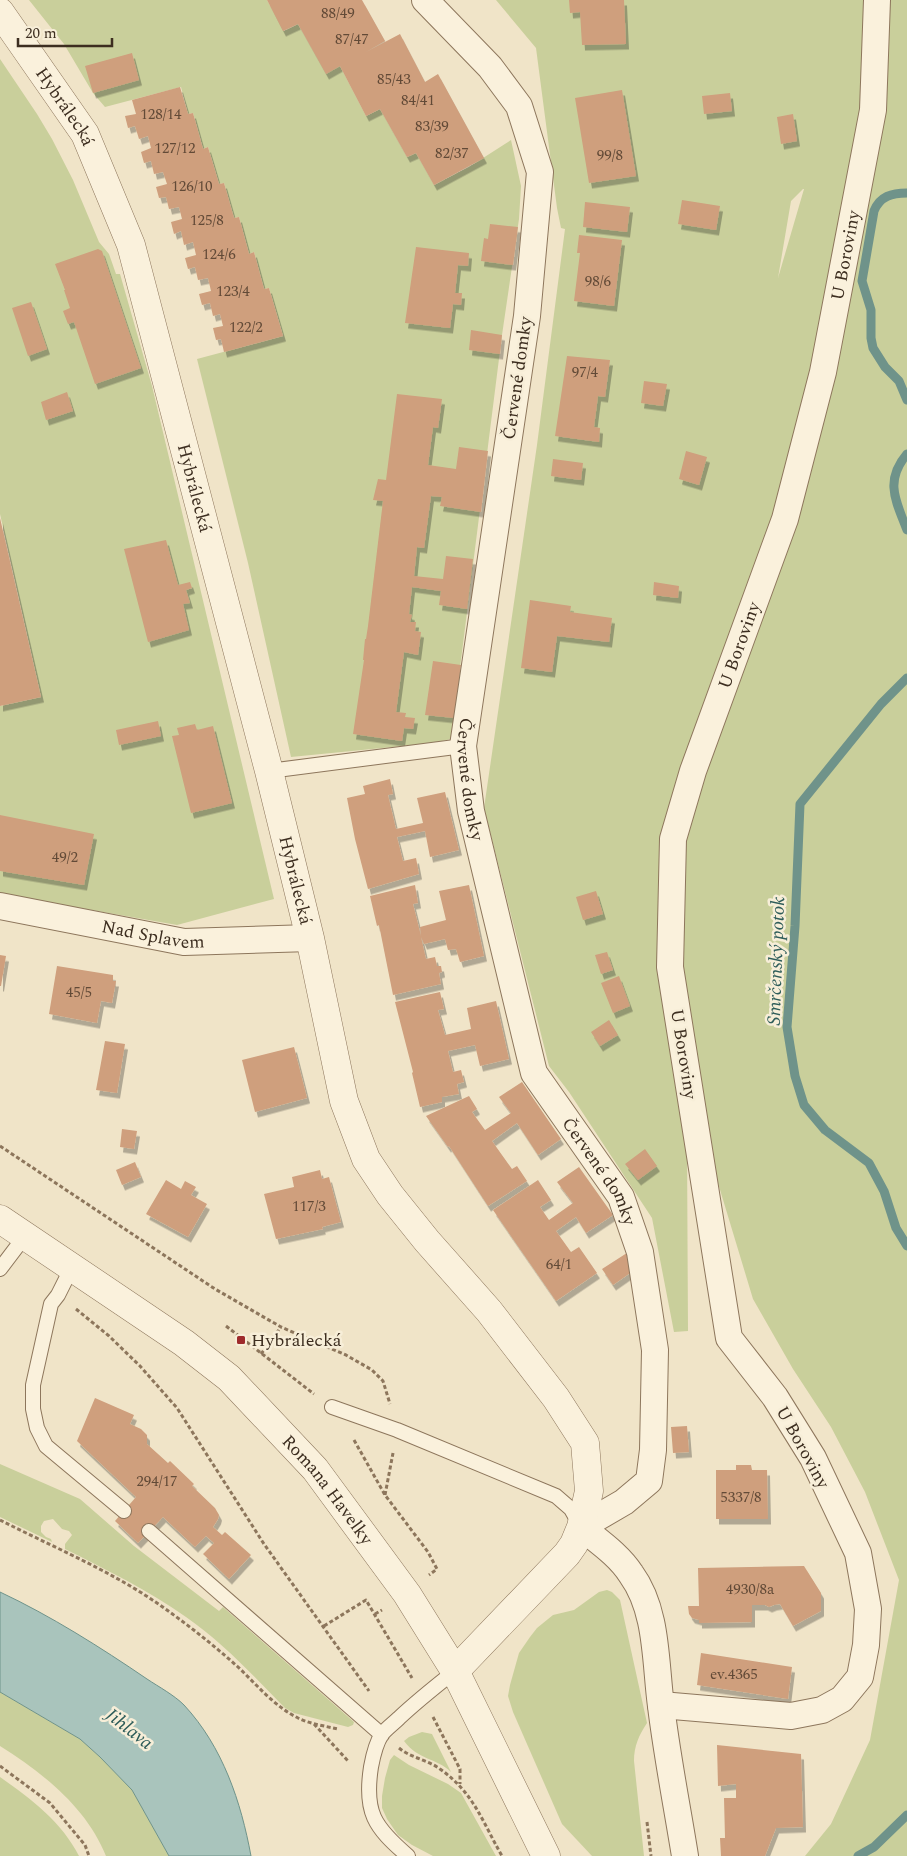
<svg xmlns="http://www.w3.org/2000/svg" width="907" height="1856" viewBox="0 0 907 1856" font-family="Spectral,serif">
	<style>
		.green { fill: #c9cf9b; fill-rule: evenodd }
		.water { fill: #a9c4bc; stroke: #6f938a }
		.lines { fill: none; stroke-linecap: round; stroke-linejoin: round }
		.stream { stroke: #6f938a; stroke-width: 9 }
		.building { fill: #cf9f7d; filter: url(#shadow) }
		.service-casing { stroke: #8d765c; stroke-width: 16 }
		.minor-casing { stroke: #8d765c; stroke-width: 28 }
		.tertiary-casing { stroke: #8d765c; stroke-width: 29 }
		.path { stroke: #8d765c; stroke-width: 3; stroke-dasharray: 4 2.5; stroke-linecap: butt }
		.service { stroke: #faf1dc; stroke-width: 14 }
		.minor { stroke: #faf1dc; stroke-width: 26 }
		.tertiary { stroke: #faf1dc; stroke-width: 28 }
		.poi-dot { fill: #9e2a2b; stroke: #f7eed8; stroke-width: 2 }
		.labels { text-anchor: middle; stroke-width: 5; stroke-linejoin: round; paint-order: stroke }
		.number-label { font-size: 15px; fill: #624a37 }
		.street-label { font-size: 18px; fill: #3d2e20; stroke: #f7eed8 }
		.poi-label { font-size: 18px; fill: #3d2e20; stroke: #f7eed8; text-anchor: start }
		.water-label { font-size: 19px; font-style: italic; fill: #2f5d5a; stroke: #f7eed8 }
	</style>
	<defs>
		<filter id="shadow"><feDropShadow dx="3" dy="5.5" stdDeviation="0" flood-color="#0004"/></filter>
	</defs>
	<rect width="100%" height="100%" fill="#f0e4c8"/>
	<path class="green" d="M29 0H267L284 31 298 24 326 73 340 66 366 116 380 109 407 157 416 153 434 185 469 167 511 140 521 186 519 219 502 335 451 739 433 743 291 757 248 563 197 359 283 336 269 288 264 289 254 252 249 254 239 217 234 218 224 183 219 184 208 147 203 149 193 113 188 114 181 87 105 107 93 93 64 44Z
		M496 0H907V1856H805L831 1824 870 1740 899 1580 865 1492 831 1427 793 1369 753 1299 663 1001 687 1143 688 1331 674 1332 652 1218 569 1092 549 1066 484 808 537 445 565 229 561 228 557 208 536 48ZM803 189H804L778 278 791 201Z
		M0 59 37 114 52 139 73 180 99 242 109 254 116 274H120L152 386 274 899 177 925 0 894V706L41 697 0 514Z
		M0 1464 80 1499 134 1546 219 1611 223 1607 354 1722 353 1725 348 1727 294 1713 285 1708C254 1676 222 1642 186 1617 148 1590 107 1570 65 1549V1544L72 1535 69 1531 62 1529 53 1519 44 1521 41 1526V1532L46 1537 51 1539 52 1542 0 1517Z
		M607 1590 612 1592 620 1600 647 1723C639 1735 634 1746 634 1761L644 1856H592L562 1824 513 1712 508 1696 510 1685 519 1653 530 1637 537 1628 553 1615 574 1610 599 1592Z
		M0 1692 80 1739 100 1757 132 1790 169 1856H106C87 1808 43 1773 0 1746Z
		M422 1732 432 1734 451 1772C437 1758 418 1760 404 1741L409 1737Z
		M394 1755 409 1765 448 1784 461 1793 496 1856H433L412 1845 398 1835 387 1819 382 1808V1796L385 1778 390 1760Z
		M0 1777C30 1798 62 1822 79 1856H0Z"/>
	<path class="water" d="M0 1592C51 1616 100 1647 147 1679 159 1687 174 1695 184 1705 223 1747 241 1802 251 1856H169L132 1790 100 1757 80 1739 0 1692Z"/>
	<g class="lines">
		<path class="stream" d="M907 193C892 193 880 196 874 211L862 281 871 310V338L873 348 885 367 899 381 907 400
			M907 454C884 481 896 501 907 530
			M907 678 881 704 800 804 795 926 787 1027 795 1076 804 1105 825 1130 869 1163 884 1191 896 1228 907 1246
			M858 1856 874 1847 907 1815"/>
	</g>
	<path class="building" d="M267 0H362L385 41 366 52 400 34 425 82 438 74 484 158 434 185 416 153 407 157 380 109 366 116 340 66 326 74 298 24 283 31Z
		M569 0H624L626 44 582 45 580 12 570 13Z
		M132 53 139 80 93 93 85 66Z
		M180 87 188 114 193 113 203 149 208 147 219 184 224 183 234 218 239 217 249 254 254 252 264 289 269 288 283 336 224 352 221 339 216 340 213 328 223 326 220 314 213 316 210 303 202 305 199 294 211 291 208 278 198 280 195 267 188 269 185 258 196 255 193 242 184 245 181 231 174 234 171 222 182 219 179 207 169 209 166 197 159 198 156 187 167 184 163 172 154 174 151 161 144 163 141 152 151 148 148 136 139 139 135 126 128 128 125 116 136 114 132 100Z
		M622 90 636 176 589 183 575 98Z
		M730 93 732 111 704 114 702 96Z
		M793 114 797 141 781 144 777 117Z
		M682 200 720 206 716 230 678 224Z
		M585 202 630 207 627 232 583 227Z
		M490 224 518 227 513 265 481 261 484 238 488 239Z
		M579 235 622 240 614 306 574 301 580 253H577Z
		M416 247 469 253 468 266 458 265 455 293H462L461 305 453 304 450 328 405 323Z
		M98 249 102 251 141 368 95 384 74 322 68 324 63 311 70 308 64 290H65L55 264Z
		M31 302 47 349 28 356 12 308Z
		M471 330 502 335 500 354 469 350Z
		M567 356 610 360 605 397 598 396 594 427 600 428 599 442 555 436Z
		M644 381 667 384 663 406 641 403Z
		M67 392 73 411 46 420 41 402Z
		M397 394 442 399 438 428 433 427 428 465 456 469 459 447 488 451 481 512 440 506 442 497 431 496 424 548 417 547 414 576 443 579 446 556 473 559 467 609 439 605 441 591 412 587 409 614 412 615 410 622H416L415 631 421 632 418 655 404 652 396 712 406 713 405 717 415 718 413 729 404 728 402 741 353 734 364 660H363L365 639H366L368 626 383 501 373 500 378 479 386 480Z
		M686 451 707 457 699 485 679 479Z
		M553 459 583 463 581 480 551 476Z
		M0 518 41 697 0 706Z
		M166 540 178 585 190 582 192 588 186 590 190 603 183 604 189 630 148 642 124 549Z
		M654 582 679 586 678 598 653 595Z
		M530 600 571 606 570 612 612 618 609 642 557 636 552 672 521 668Z
		M433 661 461 665 454 718 425 715Z
		M158 721 161 736 119 745 116 730Z
		M195 724 197 730 213 726 232 803 191 813 172 736 179 735 177 728Z
		M390 779 393 794 388 795 396 829 423 823 417 798 445 792 459 850 430 857 425 831 397 837 403 861 416 858 419 874 368 889 355 839 347 798 365 794 363 786Z
		M0 815 94 834 84 885 0 871Z
		M415 885 418 903 413 904 421 936 420 927 446 920 439 891 469 885 484 956 460 962 456 949 448 950 445 939 424 944 421 937 426 959 435 957 437 966H441L442 972 439 973 441 984 393 995 379 925 377 926 370 896Z
		M596 891 603 914 583 920 576 897Z
		M607 952 613 970 601 974 595 955Z
		M0 955 6 956 1 986H0Z
		M57 966 113 975V981H116L112 1003 101 1001 97 1023 49 1014Z
		M619 976 630 1006 613 1013 601 983Z
		M440 992 444 1009 438 1010 445 1035 471 1029 467 1008 496 1001 509 1059 480 1066 475 1045 448 1051 453 1072 461 1070 464 1082 457 1084 459 1094 442 1097V1102L420 1107 412 1073 413 1072 395 1002Z
		M609 1020 618 1035 600 1046 591 1032Z
		M105 1041 125 1044 117 1093 96 1090Z
		M294 1047 307 1098 255 1112 242 1060Z
		M522 1082 561 1139 538 1155 517 1123 492 1141 512 1169 517 1166 527 1181 488 1206 449 1146 448 1147 426 1116 469 1096 477 1109 472 1112 485 1130 511 1113 499 1097Z
		M122 1129 137 1131 134 1149 120 1147Z
		M645 1149 657 1166 638 1180 625 1164Z
		M135 1162 141 1177 122 1185 116 1170Z
		M579 1167 613 1215 586 1233 576 1217 556 1231 571 1252 579 1247 597 1273 556 1301 493 1210 538 1180 551 1200 540 1207 549 1220 573 1203 557 1182Z
		M320 1170 322 1179 329 1177 341 1222 322 1227 323 1229 276 1239 264 1194 294 1187 292 1177Z
		M166 1180 181 1189 185 1181 196 1187 191 1195 207 1204 188 1237 146 1214Z
		M630 1251 633 1271 613 1285 602 1269Z
		M95 1398 134 1415 130 1424 141 1429 147 1435V1444L168 1463 170 1461 194 1484 192 1486 215 1508 219 1515 218 1519 213 1527 222 1535 225 1532 251 1555 229 1579 203 1554 214 1543 206 1536 195 1547 163 1517 138 1543 115 1521 136 1497 77 1441Z
		M687 1426 689 1452 673 1453 671 1427Z
		M736 1465H751L752 1470H767L768 1519H716V1470H736Z
		M804 1566 821 1593V1611L793 1626 780 1604 774 1605 769 1607 765 1605H752V1622L699 1623V1620L692 1618 689 1614 688 1606H699L698 1568Z
		M701 1653 792 1667 788 1699 697 1685Z
		M717 1745 801 1754 803 1827 776 1828 765 1856H721L720 1838H725L724 1798H736V1784L718 1786Z"/>
	<g class="lines">
		<defs>
			<path id="service" d="M269 771 463 746
				M72 1267 58 1295 51 1304 33 1385V1409L37 1428 46 1446 124 1511
				M0 1269 25 1236
				M332 1407 397 1430 556 1496 571 1509 580 1525
				M149 1531 382 1735
				M408 1856C374 1827 364 1812 371 1767 373 1756 376 1743 382 1734 387 1728 394 1723 399 1718 417 1701 436 1686 455 1671"/>
			<g id="minor">
				<path id="s1" d="M425 0 490 67 519 106 540 172 527 316 463 746 471 811 534 1073 621 1197 640 1252 655 1350 653 1450 649 1481 624 1502 581 1527C598 1541 619 1555 631 1574 658 1611 655 1662 661 1706 667 1756 677 1806 685 1856"/>
				<path id="s2" d="M0 906 184 942 310 938"/>
				<path id="s3" d="M661 1705 791 1716 822 1710 842 1699 860 1677 866 1645 868 1609 858 1553 813 1458 775 1397 729 1338 670 967 673 839 693 771 785 519 823 372 873 110 877 0"/>
			</g>
			<g id="tertiary">
				<path id="s4" d="M0 12 85 134 131 245 269 771 310 938 344 1101 366 1159 390 1195 427 1241 489 1311 556 1398 585 1443 589 1491 581 1527 574 1544 567 1554 455 1671"/>
				<path id="s5" d="M0 1219 184 1343 229 1378 315 1469 407 1594 455 1671 546 1856"/>
			</g>
		</defs>
		<use href="#service" class="service-casing"/>
		<use href="#minor" class="minor-casing"/>
		<use href="#tertiary" class="tertiary-casing"/>
		<path class="path" d="M0 1146 215 1289 281 1327 346 1355 372 1370 383 1381 390 1404
			M76 1309 109 1336 140 1366 177 1408 264 1544 369 1691
			M226 1326 314 1394
			M261 1354 281 1327
			M354 1440 385 1495 428 1552 437 1569 429 1575
			M385 1495 393 1453
			M0 1520C49 1545 106 1569 151 1599 182 1620 210 1642 238 1667 257 1685 274 1706 298 1718 310 1724 325 1726 338 1729
			M375 1614 382 1610
			M324 1626 366 1600 412 1678
			M433 1717 460 1769V1784
			M314 1724 349 1762
			M399 1748C411 1758 428 1760 440 1769 474 1793 482 1821 502 1856
			M0 1766 50 1803 85 1845 89 1856
			M647 1822 651 1856"/>
		<use href="#service" class="service"/>
		<use href="#minor" class="minor"/>
		<use href="#tertiary" class="tertiary"/>
	</g>
	<rect class="poi-dot" x="236" y="1335" width="10" height="10" rx="2.5"/>
	<g class="labels">
		<g class="number-label">
			<text x="338" y="18">88/49</text>
			<text x="352" y="44">87/47</text>
			<text x="394" y="84">85/43</text>
			<text x="418" y="105">84/41</text>
			<text x="161" y="119">128/14</text>
			<text x="432" y="131">83/39</text>
			<text x="175" y="153">127/12</text>
			<text x="452" y="158">82/37</text>
			<text x="610" y="160">99/8</text>
			<text x="192" y="191">126/10</text>
			<text x="207" y="225">125/8</text>
			<text x="219" y="259">124/6</text>
			<text x="598" y="286">98/6</text>
			<text x="233" y="296">123/4</text>
			<text x="246" y="332">122/2</text>
			<text x="585" y="377">97/4</text>
			<text x="65" y="862">49/2</text>
			<text x="79" y="997">45/5</text>
			<text x="309" y="1211">117/3</text>
			<text x="559" y="1269">64/1</text>
			<text x="157" y="1486">294/17</text>
			<text x="741" y="1502">5337/8</text>
			<text x="750" y="1594">4930/8a</text>
			<text x="734" y="1679">ev.4365</text>
		</g>
		<g class="street-label">
			<text dy="6" stroke="none"><textPath href="#s4" startOffset="115">Hybrálecká</textPath></text>
			<text dy="6" stroke="none"><textPath href="#s3" startOffset="1704">U Boroviny</textPath></text>
			<text transform="translate(517 378) rotate(-82)" y="6">Červené domky</text>
			<text dy="6" stroke="none"><textPath href="#s4" startOffset="520">Hybrálecká</textPath></text>
			<text dy="6" stroke="none"><textPath href="#s3" startOffset="1299">U Boroviny</textPath></text>
			<text dy="6" stroke="none"><textPath href="#s1" startOffset="824">Červené domky</textPath></text>
			<text dy="6" stroke="none"><textPath href="#s4" startOffset="925">Hybrálecká</textPath></text>
			<text dy="6" stroke="none"><textPath href="#s2" startOffset="156">Nad Splavem</textPath></text>
			<text transform="translate(684 1054) rotate(81)" y="6">U Boroviny</text>
			<text dy="6" stroke="none"><textPath href="#s1" startOffset="1244">Červené domky</textPath></text>
			<text transform="translate(803 1447) rotate(61)" y="6">U Boroviny</text>
			<text dy="6" stroke="none"><textPath href="#s5" startOffset="428">Romana Havelky</textPath></text>
		</g>
		<g class="poi-label">
			<text x="251" y="1346">Hybrálecká</text>
		</g>
		<g class="water-label">
			<text transform="translate(775 961) rotate(-88)" y="7">Smrčenský potok</text>
			<text transform="translate(130 1728) rotate(38)" y="7">Jihlava</text>
		</g>
	</g>
	<path d="M18 38v8h94v-8" fill="none" stroke="#3d2e20" stroke-width="2.5"/>
	<text x="25" y="38" font-size="15" fill="#3d2e20" stroke="#f7eed8" stroke-width="4" paint-order="stroke">20 m</text>
</svg>
